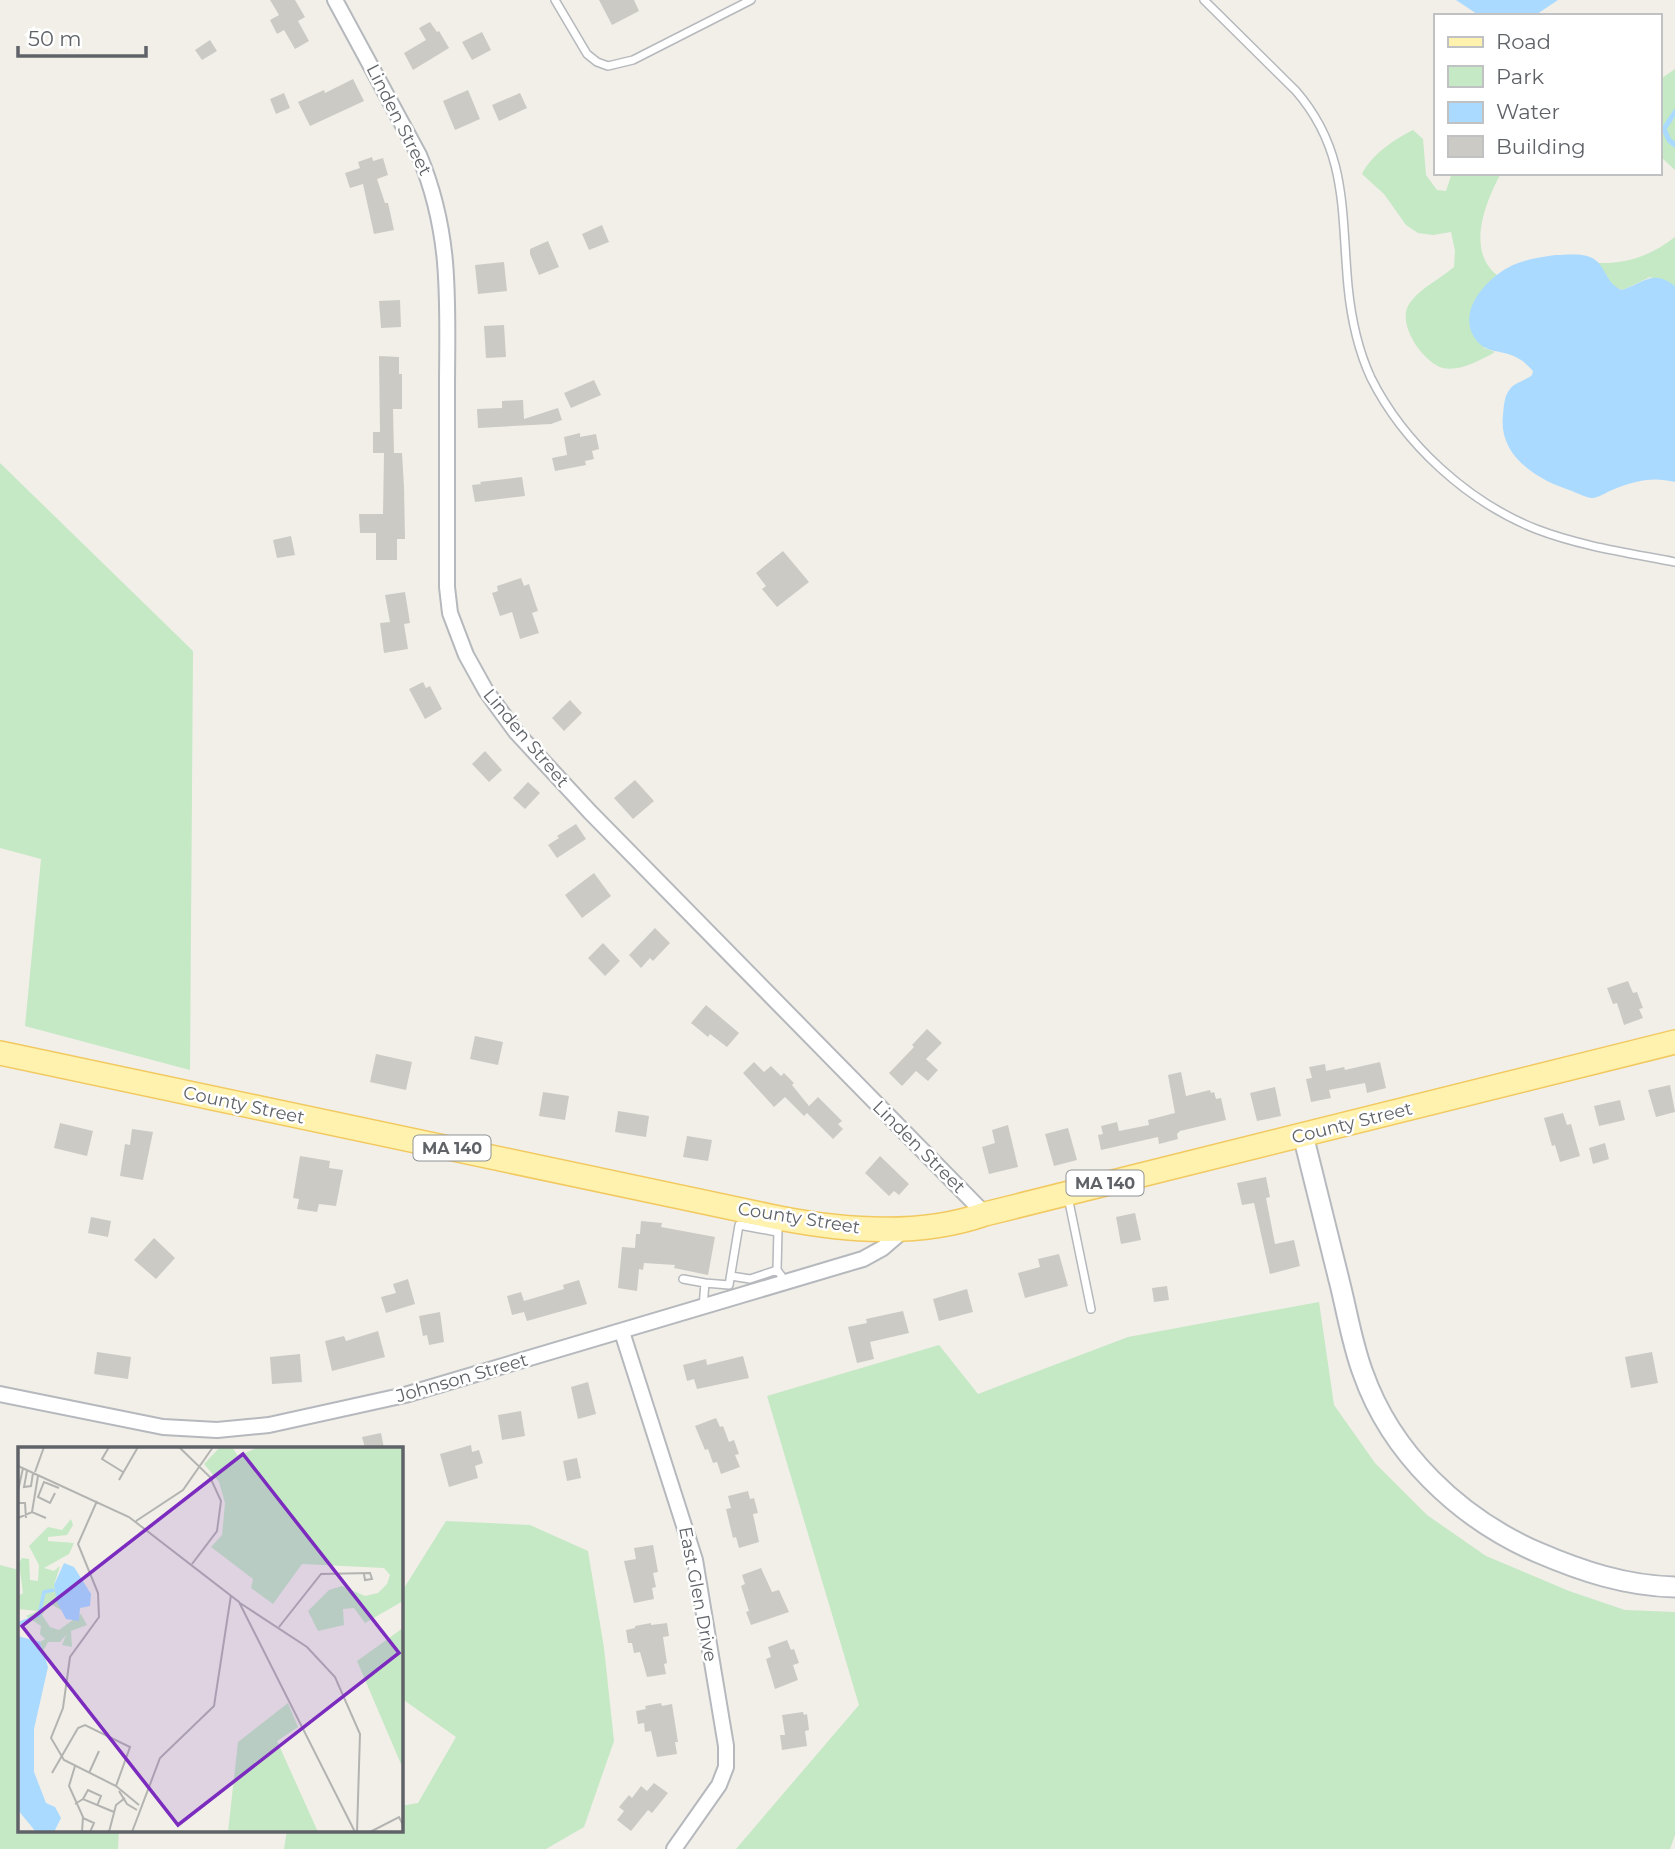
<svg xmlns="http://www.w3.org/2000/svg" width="1675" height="1849" viewBox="0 0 1675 1849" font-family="Montserrat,sans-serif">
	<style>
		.green { fill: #c5e8c5 }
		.water { fill: #aadaff }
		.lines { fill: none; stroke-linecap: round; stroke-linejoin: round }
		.stream { stroke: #aadaff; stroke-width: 5 }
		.building { fill: #cccac5 }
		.lane-casing { stroke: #b5b8bc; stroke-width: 10 }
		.street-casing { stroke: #b5b8bc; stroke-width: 18 }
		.secondary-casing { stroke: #b6babf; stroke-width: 23 }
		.primary-casing { stroke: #f2c960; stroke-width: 26 }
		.lane { stroke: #fff; stroke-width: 7 }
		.street { stroke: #fff; stroke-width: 14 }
		.secondary { stroke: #fff; stroke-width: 19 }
		.primary { stroke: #fff2af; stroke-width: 23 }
		.labels { text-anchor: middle; stroke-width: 5; stroke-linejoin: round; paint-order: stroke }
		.shield { fill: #fff; stroke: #8f9295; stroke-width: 2 }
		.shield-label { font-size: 16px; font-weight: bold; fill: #5f6368 }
		.street-label { font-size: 18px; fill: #5f6368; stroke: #fff }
		.inset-river { fill: none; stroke: #aadaff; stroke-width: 3.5 }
		.inset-road { fill: none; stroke: #b3b3b1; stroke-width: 2 }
		.view { fill: #7b2cbf; fill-opacity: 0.15; stroke: #7b2cbf; stroke-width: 3.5 }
		.inset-edge { fill: none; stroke: #5f6368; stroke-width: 3.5 }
	</style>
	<rect width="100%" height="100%" fill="#f1efe8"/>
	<path class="green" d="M1675 69V170L1659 155V80Z
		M1413 130 1423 139 1426 175 1437 190 1446 191 1452 173H1501C1485 203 1466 251 1497 275L1486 285 1484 348 1495 352C1481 360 1459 372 1443 368 1423 362 1398 326 1408 306 1417 290 1440 279 1454 267L1455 251 1451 232 1433 235 1418 233 1406 225 1384 194 1362 174C1371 155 1395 139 1413 130Z
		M1675 237V286L1650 277 1623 290 1614 287 1598 263C1628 264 1652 255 1675 237Z
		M0 463 193 651 190 1070 25 1026 41 859 0 848Z
		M1319 1302 1334 1405 1375 1463 1427 1515 1486 1556 1569 1591 1625 1610 1675 1612V1835L1670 1849H736L859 1705 767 1396 939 1345 978 1394 1128 1337Z
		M446 1521 530 1525 588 1551 604 1648 614 1741 584 1827 546 1849H284L287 1830H401V1806L418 1803 456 1737 401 1698V1593Z
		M0 1565 19 1570V1830H119L118 1849H0Z"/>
	<path class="water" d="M1456 0H1558L1534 16H1480Z
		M1555 255C1566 255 1580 253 1590 257 1606 263 1605 284 1622 290 1645 282 1653 269 1675 286V482C1653 476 1633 481 1612 490 1607 492 1598 498 1592 498 1587 498 1577 493 1572 491 1537 480 1498 456 1503 415 1504 406 1504 396 1510 389 1515 382 1525 381 1532 375L1533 371C1527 364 1520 358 1511 355 1499 350 1487 353 1477 341 1454 313 1487 277 1513 265 1527 259 1541 257 1555 255Z"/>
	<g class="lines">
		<path class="stream" d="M1675 112 1664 129 1669 140 1675 145"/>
	</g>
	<path class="building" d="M270 0H295L305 17 298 21 309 41 295 49 284 30 277 34 270 20 279 15Z
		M599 0H634L639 11 612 25Z
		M430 22 437 32 439 31 449 48 413 70 404 53 426 40 419 28Z
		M482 32 491 50 472 60 462 42Z
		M210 40 217 51 202 60 195 50Z
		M353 79 364 101 310 126 298 102 324 90 325 93Z
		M468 90 480 119 455 130 443 101Z
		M284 93 290 108 276 114 270 99Z
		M520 93 527 108 499 121 492 105Z
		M372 157 373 161 383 158 388 175 377 179 385 203H388L394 230 374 234 363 184 350 188 345 173 360 168 358 162Z
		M602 225 609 242 589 250 582 234Z
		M548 241 559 267 539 275 530 254V249Z
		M504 262 507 291 478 294 475 265Z
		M400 300 401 327 381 328 379 301Z
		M504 325 506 357 486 358 484 326Z
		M379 356 399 357V374H402V409H393L394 453H402L404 487 405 539H397V560H376V533H360L359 514H383L384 453H392H373V432H380Z
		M594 380 601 395 571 408 564 393Z
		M523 400 524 419 558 408 562 420 551 424 478 428 477 409 502 408V401Z
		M580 433V437L596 434 599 449 592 451 594 459 585 461 586 465 555 471 552 458 567 455 564 437Z
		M522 477 525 496 475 502 472 485 481 484 480 482Z
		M291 536 295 555 277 558 273 540Z
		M783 551 809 582 777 607 762 589 766 586 756 573Z
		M521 578 524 586 529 584 538 611 532 613 539 633 520 639 512 612 500 616 492 593 498 591 497 586Z
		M405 592 410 623 404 624 408 649 384 653 380 623 390 622 385 595Z
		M423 682 426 688 430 686 442 709 425 719 409 689Z
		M570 700 582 713 564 731 552 718Z
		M485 751 502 770 489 782 472 764Z
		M635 780 654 801 633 819 614 798Z
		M528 782 540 793 525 809 513 798Z
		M576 824 586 839 557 858 548 845 559 838 557 836Z
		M594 873 611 896 582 918 565 895Z
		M655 928 670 943 653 961 650 958 641 968 629 955Z
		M603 943 620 961 605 976 588 958Z
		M1628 981 1633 993 1637 992 1643 1008 1639 1009 1643 1018 1624 1025 1617 1003 1613 1004 1607 988Z
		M706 1005 739 1033 727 1047 710 1034 708 1037 691 1023Z
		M927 1029 942 1043 926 1059 938 1070 928 1081 916 1071 902 1086 889 1073 914 1047 912 1045Z
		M475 1036 503 1042 498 1065 470 1059Z
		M376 1054 412 1062 406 1090 370 1082Z
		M754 1062 764 1072 771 1066 781 1076 784 1073 794 1083 792 1085 809 1106 818 1097 842 1121 838 1124 843 1129 833 1139 807 1113 804 1116 785 1097 774 1107 743 1073Z
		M1380 1062 1386 1088 1367 1093 1365 1083 1329 1090 1331 1098 1311 1102 1306 1079 1312 1078 1309 1067 1325 1064 1326 1071 1344 1067 1345 1070Z
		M1181 1072 1186 1096 1210 1090 1211 1093 1214 1092 1216 1099 1221 1098 1226 1120 1180 1131 1177 1134 1178 1139 1159 1144 1158 1137 1101 1150 1098 1135 1103 1134 1101 1126 1117 1122 1119 1131 1149 1125 1148 1120 1175 1113 1168 1075Z
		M1670 1085 1675 1112 1656 1117 1648 1090Z
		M1275 1087 1281 1116 1257 1121 1250 1093Z
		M543 1092 569 1096 565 1120 539 1116Z
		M1620 1100 1625 1120 1599 1126 1594 1106Z
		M618 1111 649 1116 646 1137 615 1132Z
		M1563 1113 1567 1125 1571 1124 1580 1156 1560 1162 1555 1145 1552 1146 1544 1118Z
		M60 1123 93 1131 87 1156 54 1148Z
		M1008 1125 1018 1167 989 1174 982 1147 995 1143 992 1130Z
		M1068 1128 1077 1160 1054 1166 1045 1134Z
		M132 1129 153 1132 143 1180 120 1176 125 1144 130 1145Z
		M687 1136 712 1140 708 1161 683 1157Z
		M1605 1143 1609 1159 1593 1164 1589 1148Z
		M300 1156 330 1161 329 1168 343 1170 336 1206 319 1204 317 1212 297 1209 299 1199 293 1198Z
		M880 1156 909 1184 899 1195 894 1191 889 1196 865 1173Z
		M1266 1177 1270 1197 1266 1198 1275 1244 1294 1240 1300 1266 1270 1274 1254 1203 1242 1205 1237 1183Z
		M1135 1213 1141 1240 1121 1244 1116 1217Z
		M91 1217 111 1221 108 1237 88 1233Z
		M641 1221 662 1223 661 1227 715 1237 708 1275 674 1268 675 1265 644 1263 643 1270 639 1269 637 1291 618 1288 622 1247 635 1248 636 1234H640Z
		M154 1238 175 1258 156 1279 134 1260Z
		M1059 1254 1068 1286 1025 1298 1018 1273 1040 1267 1038 1259Z
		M408 1279 415 1304 386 1313 381 1297 396 1293 393 1284Z
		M579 1280 587 1304 527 1321 524 1312 512 1315 507 1296 521 1292 524 1301 564 1289 563 1285Z
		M1167 1286 1169 1300 1154 1302 1152 1288Z
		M967 1289 973 1312 939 1321 933 1299Z
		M903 1311 909 1333 870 1342 874 1359 857 1363 848 1327 867 1323 866 1319Z
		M440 1312 444 1342 429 1345 427 1335 423 1336 419 1316Z
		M378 1331 385 1357 332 1371 325 1341 344 1336 346 1341Z
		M97 1352 131 1357 128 1379 94 1374Z
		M1652 1352 1658 1383 1631 1388 1625 1357Z
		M300 1354 302 1382 272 1384 270 1357Z
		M743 1356 749 1378 697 1389 694 1379 687 1381 683 1365 706 1359 707 1365Z
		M588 1382 596 1414 578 1419 571 1387Z
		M521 1411 525 1436 502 1440 498 1415Z
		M716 1418 720 1427 723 1426 729 1442 734 1440 739 1454 735 1455 740 1467 721 1474 717 1462 713 1463 708 1449 705 1450 695 1426Z
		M381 1433 384 1448H365L362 1437Z
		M471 1445 472 1452 479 1450 483 1463 475 1466 478 1478 449 1487 440 1454Z
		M577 1458 581 1478 567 1481 563 1461Z
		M748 1491 750 1499 754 1498 758 1513 753 1514 759 1542 739 1548 736 1537 733 1538 726 1509 731 1508 728 1496Z
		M653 1545 658 1572 653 1573 656 1587 652 1588 654 1599 634 1603 624 1561 636 1559 634 1548Z
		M761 1568 772 1592 779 1590 789 1612 751 1625 746 1612 749 1611 741 1586 745 1584 742 1575Z
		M651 1623V1625L667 1623 669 1636 663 1637 667 1663 664 1664 666 1674 647 1677 640 1652 634 1653 632 1643H628L626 1630 635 1628V1626Z
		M787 1640 791 1650 794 1649 799 1663 793 1665 798 1680 775 1689 766 1659 771 1657 768 1647Z
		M661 1703 662 1706 672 1704 678 1742H675L677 1754 657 1757 651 1731 645 1732 644 1723 638 1724 636 1711 646 1709 645 1706Z
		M803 1712 804 1715 807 1714 809 1730 805 1731 807 1746 782 1750 780 1735H785L782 1715Z
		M654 1783 668 1793 652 1813 648 1810 631 1831 617 1820 624 1811 619 1807 629 1795 632 1798 641 1786 647 1791Z"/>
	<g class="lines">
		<defs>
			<path id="lane" d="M555 0 587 54 597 62 608 66 633 60 751 0
				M1204 0 1296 91C1348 151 1341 211 1348 286 1351 317 1358 350 1371 378 1404 444 1468 502 1536 529 1580 546 1629 553 1675 562
				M1068 1197 1091 1309
				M778 1229 777 1270 786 1282
				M731 1276 750 1279 777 1270
				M683 1279 705 1283 703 1307
				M705 1283 729 1285 739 1225 777 1232"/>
			<path id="street" d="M335 0 419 155C453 237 447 304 447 390 447 456 447 522 447 587L450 613 466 655 486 691 516 732 590 812 985 1214
				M622 1332 695 1560 726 1746V1767L719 1785 674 1849
				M0 1394 163 1427 217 1430 269 1425 405 1395 863 1259 883 1248 905 1229"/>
			<path id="secondary" d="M1303 1135C1315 1184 1327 1232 1339 1280 1347 1311 1352 1344 1363 1373 1391 1453 1459 1518 1537 1552 1581 1571 1626 1586 1675 1587"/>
			<path id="primary" d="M0 1053 779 1218C846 1231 920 1237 985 1214L1675 1042"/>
		</defs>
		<use href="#lane" class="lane-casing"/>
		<use href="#street" class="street-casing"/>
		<use href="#secondary" class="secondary-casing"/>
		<use href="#primary" class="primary-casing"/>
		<use href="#lane" class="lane"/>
		<use href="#street" class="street"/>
		<use href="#secondary" class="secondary"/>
		<use href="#primary" class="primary"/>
	</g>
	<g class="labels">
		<g class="shield">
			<rect x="413.5" y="1135.5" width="77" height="25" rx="5"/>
			<rect x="1066.5" y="1170.5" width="77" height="25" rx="5"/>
		</g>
		<g class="shield-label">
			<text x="452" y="1154">MA 140</text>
			<text x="1105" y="1189">MA 140</text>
		</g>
		<g class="street-label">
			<text transform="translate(399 120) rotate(63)" y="6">Linden Street</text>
			<text transform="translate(526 738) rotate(50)" y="6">Linden Street</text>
			<text transform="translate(244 1105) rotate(12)" y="6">County Street</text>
			<text transform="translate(1352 1123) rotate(-14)" y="6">County Street</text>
			<text transform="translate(919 1147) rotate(45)" y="6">Linden Street</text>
			<text transform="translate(799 1218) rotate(9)" y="6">County Street</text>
			<text transform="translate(462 1378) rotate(-16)" y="6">Johnson Street</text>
			<text transform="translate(698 1594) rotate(79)" y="6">East Glen Drive</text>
		</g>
	</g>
	<g transform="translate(18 1447)">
		<rect width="385" height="385" fill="#f1efe8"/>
		<path d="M202 0H214L220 9 241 0H385V154L347 176 336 161 325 162 326 178 300 184 290 164 311 143 324 139 347 149 360 146 369 137 372 128 366 121 284 117 255 157 233 141 235 132 193 100 204 88 207 56 201 35 186 17ZM53 72 55 78 49 88 30 90V94L56 96 51 107 26 121 36 124 42 119 36 138 44 159 43 163 31 156 24 168 32 180 41 183 63 167 69 178 53 184 54 200 44 198 48 188 42 195H30L25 204 22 195 27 192 22 187 23 179 8 169 20 164 0 162V149L5 146 1 116 4 111 11 112 12 133 20 134 21 118 11 99 30 80 44 83ZM385 181V313L383 317 339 214ZM270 256 280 280 259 294 300 385H210L220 295Z" fill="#c5e8c5"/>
		<path d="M46 116 56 120 73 147 72 159 62 161 61 174 48 172 39 155 36 138ZM0 189 22 195 30 220 16 282V325L28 356 37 360 43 371 36 385H18L0 363Z" fill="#aadaff"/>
		<path class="inset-river" d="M0 177 21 168 26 145 36 143"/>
		<path class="inset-road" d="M91 0 84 12 105 25M161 0 192 30 203 54 199 84 174 117M0 19 111 70 221 155 337 385M9 24 6 40 13 39 15 26M17 25 26 0M101 33 120 0M0 44 5 21M37 46 32 56 20 50 26 35 41 41M79 54 60 97 80 146 81 170 52 210 45 261 33 291 46 313 98 339 121 358M0 56H7L8 71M14 65 20 29M0 71 14 65 28 71M118 74 165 43 195 0M222 156 289 200 317 230 342 287 339 385M261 180 303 127 352 126 354 132 347 133 346 127M57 319 51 339 65 370 64 385M34 326 60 281 67 278 112 300 98 339M71 326 81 304M101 344 109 357 119 363M65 352 70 343 83 349 79 359M57 357 65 352 96 365M65 371 76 376 72 385M91 385 98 358 107 351M114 385 142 311 196 259 213 148M352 385 381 370 385 378"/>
		<path class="view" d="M225 7 381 206 160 378 4 179Z"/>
		<rect width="385" height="385" class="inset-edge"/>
	</g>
	<rect x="1434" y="14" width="228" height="161" fill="#ffffff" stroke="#bfc1c3" stroke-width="2"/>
	<rect x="1448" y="37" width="35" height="10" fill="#fff2af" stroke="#bfc1c3" stroke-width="2"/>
	<text x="1496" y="49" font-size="21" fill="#5f6368">Road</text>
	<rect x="1448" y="66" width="35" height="21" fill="#c5e8c5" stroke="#bfc1c3" stroke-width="2"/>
	<text x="1496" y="84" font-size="21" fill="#5f6368">Park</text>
	<rect x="1448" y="102" width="35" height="21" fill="#aadaff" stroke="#bfc1c3" stroke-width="2"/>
	<text x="1496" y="119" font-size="21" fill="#5f6368">Water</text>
	<rect x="1448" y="136" width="35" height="21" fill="#cccac5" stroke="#bfc1c3" stroke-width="2"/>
	<text x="1496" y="154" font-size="21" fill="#5f6368">Building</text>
	<path d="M18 46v10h128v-10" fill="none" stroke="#5f6368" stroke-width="3.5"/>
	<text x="28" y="46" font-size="21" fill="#5f6368" stroke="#ffffff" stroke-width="5" paint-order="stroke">50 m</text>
</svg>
